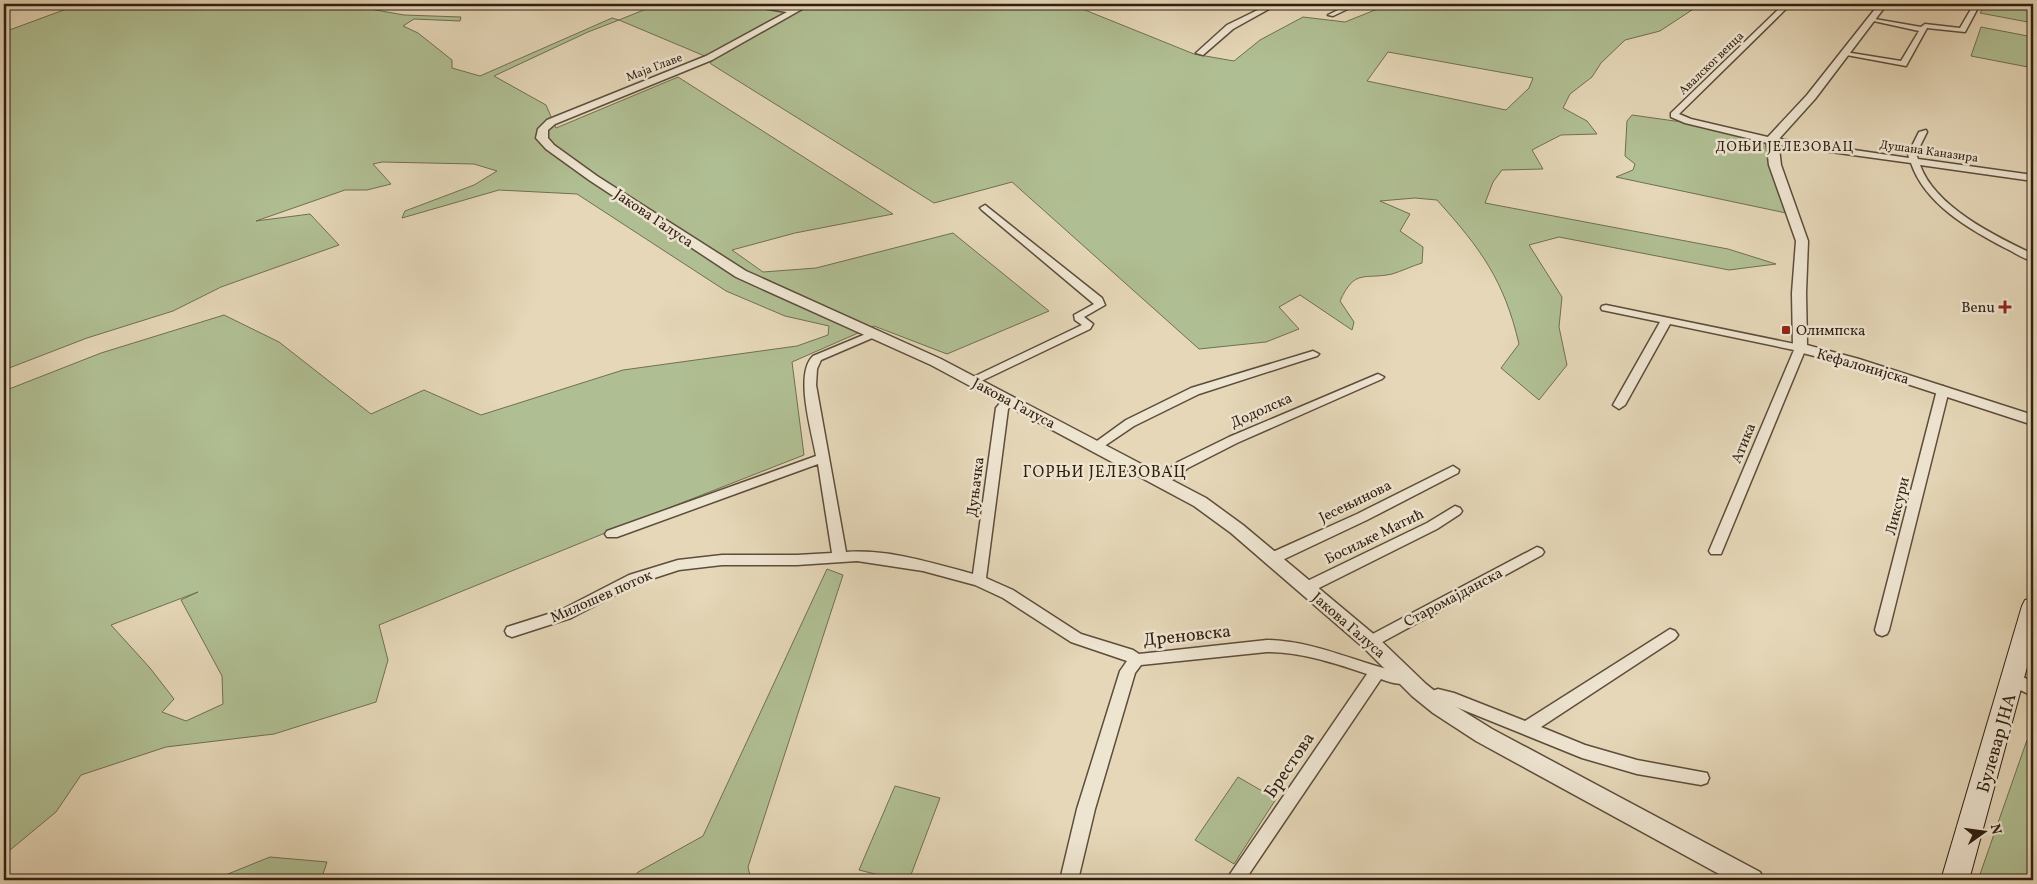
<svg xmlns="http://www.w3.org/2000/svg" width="2037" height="884" viewBox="0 0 2037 884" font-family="Vollkorn,serif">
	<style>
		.green { fill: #b0bf93; stroke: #706f52; fill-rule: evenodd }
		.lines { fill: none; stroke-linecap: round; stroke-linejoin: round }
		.pedestrian-casing { stroke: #5d4d3b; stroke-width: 16 }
		.minor-casing { stroke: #5d4d3b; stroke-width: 3 }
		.tertiary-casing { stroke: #5d4d3b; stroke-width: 3 }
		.secondary-casing { stroke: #301f11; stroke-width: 2 }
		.pedestrian { stroke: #eee5d1; stroke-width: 13 }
		.minor { fill: #eee5d1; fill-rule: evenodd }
		.tertiary { fill: #eee5d1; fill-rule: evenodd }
		.secondary { fill: #eee5d1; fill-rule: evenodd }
		.poi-dot { fill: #8f2418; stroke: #eee5d1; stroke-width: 2 }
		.labels { text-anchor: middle; stroke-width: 5; stroke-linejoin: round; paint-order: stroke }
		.far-street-label { font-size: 12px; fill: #301f11; stroke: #eee5d1 }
		.far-neighbourhood-label { font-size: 14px; letter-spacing: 1px; fill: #301f11; stroke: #eee5d1 }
		.street-label { font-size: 15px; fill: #301f11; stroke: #eee5d1 }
		.poi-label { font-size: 15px; fill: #301f11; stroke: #eee5d1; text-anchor: end }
		.neighbourhood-label { font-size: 16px; letter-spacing: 1px; fill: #301f11; stroke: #eee5d1 }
		.near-street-label { font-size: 18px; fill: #301f11; stroke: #eee5d1 }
	</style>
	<rect width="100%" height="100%" fill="#e5d7b8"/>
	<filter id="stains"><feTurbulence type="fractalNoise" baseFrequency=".004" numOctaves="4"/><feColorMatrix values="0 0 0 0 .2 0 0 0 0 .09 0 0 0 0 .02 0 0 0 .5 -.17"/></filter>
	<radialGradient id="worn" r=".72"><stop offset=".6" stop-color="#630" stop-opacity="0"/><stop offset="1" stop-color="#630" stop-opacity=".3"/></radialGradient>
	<path class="green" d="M80 4H342L404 15 461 17 460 21 414 19 403 26 418 33 452 60V68L480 76 612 18 619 20 646 9 629 4H1070L1194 54 1234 61 1260 40 1303 17 1345 22 1390 4H1701L1660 31 1625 40 1601 63 1592 77 1570 94 1563 108 1587 121 1597 134 1561 135 1532 150 1543 169 1502 170 1493 182 1485 203 1728 249 1776 264 1729 270 1559 237 1529 245 1562 297 1559 327 1567 365 1539 400 1501 368 1519 344C1504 280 1481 249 1437 200L1415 198 1380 201 1410 214 1400 231 1423 247 1422 263C1412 266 1402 271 1392 274 1364 280 1355 268 1340 301L1354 322 1352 330 1300 295 1279 307 1299 329 1266 342 1199 349 1012 182 934 203 711 64 707 57 619 20 588 32 494 76 546 105 556 128 678 77 893 214 795 233 732 250 763 272 816 268 953 233 1049 311 947 354 874 326 792 362 804 455 610 531 379 625 388 660 376 702 274 734 166 747 81 775 56 812 4 855V391L101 353 224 315 279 342 371 414 424 390 481 415 623 370 797 346 828 335 829 326 785 316 726 291 577 194 499 190 402 218 405 211 474 185 497 171 474 164 382 162 373 164 391 184 367 190H345L256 221 310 214 339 245 221 287 173 311 87 338 4 370V32ZM1388 52 1533 78 1529 88 1506 110 1367 81ZM198 592 181 600 222 676 223 704 186 721 162 712 174 699 150 668 111 625Z
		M1986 4H2033V23L1980 13Z
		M1981 27 2033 37V68L1971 56Z
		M1632 115 1689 123 1766 142 1769 164 1786 213 1616 177 1633 170 1635 164 1625 156 1627 121Z
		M827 569 843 575 748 867 751 880H632L638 872 703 836Z
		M2027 740 2033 744V880H1978Z
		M1238 777 1276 799 1234 864 1195 840Z
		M895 786 940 798 909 880H899L859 870Z
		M270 857 327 862 321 880H213Z"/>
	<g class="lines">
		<defs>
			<path id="pedestrian" d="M2014 680 2033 689"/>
			<path id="minor" d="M1270 4H1278L1233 29 1203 55 1196 53 1227 25Z
				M1350 4H1358L1333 16 1328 15Z
				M1784 4H1791L1679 114 1691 119 1772 138 1909 158 1908 154 1919 132 1926 130 1927 132 1916 154 1918 159 2033 175V181L1920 165C1935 207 1995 236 2033 254V261C2023 259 2014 252 2005 248 1969 229 1925 204 1911 163L1772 144 1685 123 1671 117V113Z
				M1974 4H1980L1965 32 1927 28 1906 66 1841 54 1845 52 1901 61 1919 31 1869 20V18L1921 27 1925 24 1960 28Z
				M985 205 1102 298 1105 305 1084 317 1093 324 1090 329 973 385 969 383 967 381 969 379 1082 325 1075 320 1074 315 1094 304 982 210 980 208Z
				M1606 305 1800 345 1806 348 1721 554H1711L1709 551 1794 350 1670 324 1625 405 1619 409 1613 405 1660 322 1602 310 1601 308 1602 306Z
				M873 331 877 332 879 334 877 336 821 360 817 369 816 385 846 552C889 549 932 563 973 574L996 408 1005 397 1009 396 1015 400 1008 409 986 578 1013 590 1081 634 1133 650 1139 654 1267 640C1313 641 1350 660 1394 671 1400 673 1406 672 1413 674L1415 678 1413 682C1401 686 1392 683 1381 679L1245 880H1226L1367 674C1334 663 1302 652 1267 652L1141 665 1135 673 1095 809 1078 880H1060L1077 809 1120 671 1127 661 1071 642 1003 598 975 585 923 571 857 561 797 565H722L679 570 639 583 571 618 512 637 507 635 505 631 507 627 561 610 629 575 678 560 722 555H797L832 553 818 464 617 537H607L605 534 607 531 816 456C812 432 794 374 813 356Z
				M1313 351 1319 354 1317 356 1199 394 1134 426 1100 449 1096 450 1090 446 1126 420 1191 388Z
				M1378 374 1384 377 1382 379 1237 443 1188 468 1167 484H1157L1155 481 1178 462 1229 437Z
				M1943 386 1949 390 1889 630 1887 634 1882 636 1877 634 1875 630 1937 390Z
				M1453 466 1459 470 1458 473 1367 520 1276 563H1266L1264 559 1266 555 1357 514Z
				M1455 506 1460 508 1462 511 1460 514 1437 529 1311 592H1301L1299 588 1301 584 1427 523Z
				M1537 547 1542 549 1544 552 1542 555 1375 646 1370 648 1365 646 1362 642 1365 638Z
				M1670 629 1675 631 1678 635 1675 639 1541 727 1585 745 1637 760 1707 773 1709 778 1707 783 1701 785 1637 774 1582 758 1451 705 1438 701 1429 704 1423 702 1421 698 1423 694 1438 689 1454 693 1525 721Z"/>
			<path id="tertiary" d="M752 4 794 7 801 4H811L712 60 555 124 548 130V138L554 145 597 176 746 271 941 359 1206 498 1243 525 1377 637 1426 684 1447 701 1492 729 1760 872 1764 880H1730L1476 741 1433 713 1412 696 1363 647 1231 533 1194 506 931 365 736 277 589 180 546 149 536 138 538 129 547 120 706 56 787 12 756 7Z
				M1879 4H1887L1815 99 1778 140 1781 165 1808 241 1806 293 1807 345 1859 359 2033 415V425L1849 365 1795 351 1793 348 1792 293 1796 241 1769 165 1766 139 1807 95Z"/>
			<path id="secondary" d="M2033 598V645L1969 880H1941L2022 606 2025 600Z"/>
		</defs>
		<use href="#pedestrian" class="pedestrian-casing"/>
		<use href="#minor" class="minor-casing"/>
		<use href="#tertiary" class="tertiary-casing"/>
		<use href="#secondary" class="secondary-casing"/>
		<use href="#pedestrian" class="pedestrian"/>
		<use href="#minor" class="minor"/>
		<use href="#tertiary" class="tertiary"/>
		<use href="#secondary" class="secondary"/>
	</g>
	<g class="poi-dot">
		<path d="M2002.5 299.5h5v5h5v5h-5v5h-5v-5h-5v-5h5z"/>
		<rect x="1781" y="325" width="10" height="10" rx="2.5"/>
	</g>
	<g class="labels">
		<g class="far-street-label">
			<text transform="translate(1711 63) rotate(-44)" y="4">Авалског венца</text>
			<text transform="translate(654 67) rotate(-21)" y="4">Маја Главе</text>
			<text transform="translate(1929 151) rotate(8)" y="4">Душана Каназира</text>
		</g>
		<g class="far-neighbourhood-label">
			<text x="1785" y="151">ДОЊИ ЈЕЛЕЗОВАЦ</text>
		</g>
		<g class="street-label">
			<text transform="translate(654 218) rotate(34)" y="5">Јакова Галуса</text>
			<text transform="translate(1863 366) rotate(16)" y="5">Кефалонијска</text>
			<text transform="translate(1014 403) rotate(28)" y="5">Јакова Галуса</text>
			<text transform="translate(1261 410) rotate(-24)" y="5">Додолска</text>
			<text transform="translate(1743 443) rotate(-68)" y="5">Атика</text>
			<text transform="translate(975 487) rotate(-83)" y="5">Дуњачка</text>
			<text transform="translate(1355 501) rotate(-26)" y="5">Јесењинова</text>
			<text transform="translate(1897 506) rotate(-76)" y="5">Ликсури</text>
			<text transform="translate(1374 536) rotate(-26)" y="5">Босиљке Матић</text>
			<text transform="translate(601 596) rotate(-24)" y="5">Милошев поток</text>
			<text transform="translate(1453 597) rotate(-28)" y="5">Старомајданска</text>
			<text transform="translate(1349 625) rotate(41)" y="5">Јакова Галуса</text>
		</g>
		<g class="poi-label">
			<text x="1995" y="312">Benu</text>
			<text x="1796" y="335" text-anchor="start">Олимпска</text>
		</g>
		<g class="neighbourhood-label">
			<text x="1105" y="477">ГОРЊИ ЈЕЛЕЗОВАЦ</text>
		</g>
		<g class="near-street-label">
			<text transform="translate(1187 635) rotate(-6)" y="6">Дреновска</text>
			<text transform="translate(1996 743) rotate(-74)" y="6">Булевар ЈНА</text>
			<text transform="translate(1289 765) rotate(-56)" y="6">Брестова</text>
		</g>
	</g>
	<rect width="2037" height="884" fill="none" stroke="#e5d7b8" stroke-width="20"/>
	<rect x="5" y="5" width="2027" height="874" fill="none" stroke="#301f11" stroke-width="2.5"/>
	<rect x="10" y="10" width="2017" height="864" fill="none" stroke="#301f11"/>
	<g transform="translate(1984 832) rotate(76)" stroke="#eee5d1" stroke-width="4" paint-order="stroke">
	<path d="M0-4L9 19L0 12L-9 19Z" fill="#301f11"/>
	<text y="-8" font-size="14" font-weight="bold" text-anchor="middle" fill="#301f11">N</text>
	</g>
	<rect width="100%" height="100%" filter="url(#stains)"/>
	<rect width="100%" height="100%" fill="url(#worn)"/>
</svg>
